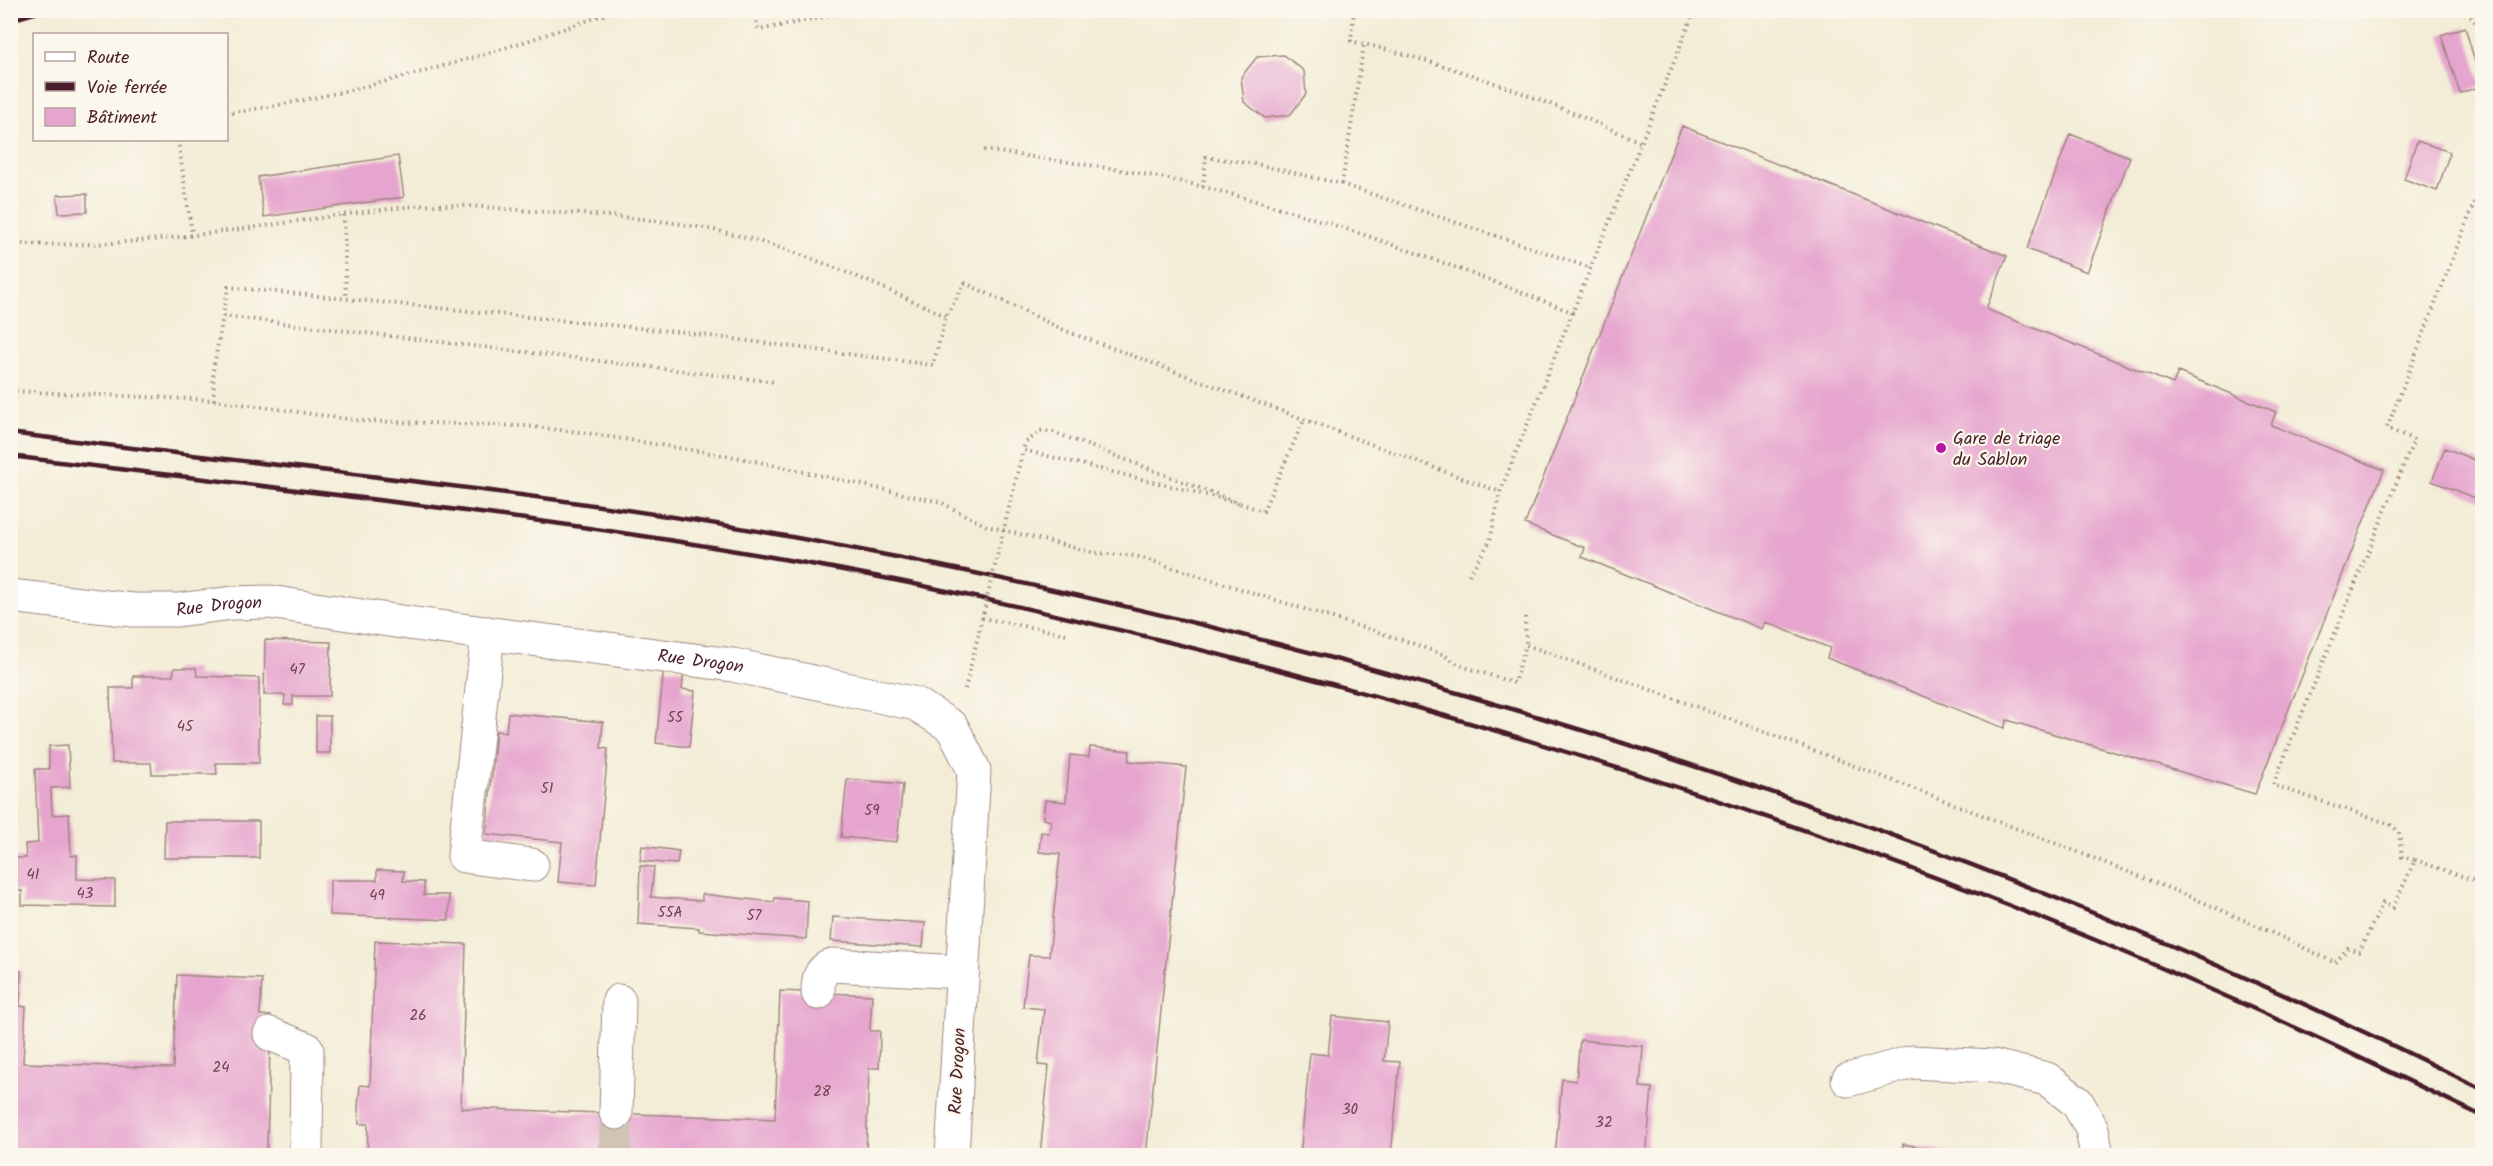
<svg xmlns="http://www.w3.org/2000/svg" width="2493" height="1166" viewBox="0 0 2493 1166" font-family="Kalam,sans-serif">
	<style>
		.building { fill: #e6a5ce }
		.lines { fill: none; stroke-linecap: round; stroke-linejoin: round }
		.minor-tunnel { stroke: #d1c4b5; stroke-width: 33; stroke-dasharray: 33 16; stroke-linecap: butt }
		.minor-casing { stroke: #9e8681; stroke-width: 35 }
		.path { stroke: #9e8681; stroke-width: 4; stroke-dasharray: 1.5 4.5; stroke-linecap: butt }
		.minor { stroke: #fff; stroke-width: 33 }
		.rail { stroke: #4a1f2b; stroke-width: 4.5 }
		.path-bridge { stroke: #9e8681; stroke-width: 4; stroke-dasharray: 1.5 4.5; stroke-linecap: butt }
		.poi-dot { fill: #b5179e; stroke: #fbf7ec; stroke-width: 2 }
		.labels { text-anchor: middle; stroke-width: 4.5; stroke-linejoin: round; paint-order: stroke }
		.number-label { font-size: 15px; fill: #714054 }
		.poi-label { font-size: 18px; fill: #4a1f2b; stroke: #fbf7ec; text-anchor: start }
		.street-label { font-size: 18px; fill: #4a1f2b; stroke: #fbf7ec }
	</style>
	<rect width="100%" height="100%" fill="#fbf7ec"/>
	<filter id="ink" filterUnits="userSpaceOnUse"><feTurbulence type="fractalNoise" baseFrequency=".0167" numOctaves="2"/><feDisplacementMap in="SourceGraphic" scale="12" xChannelSelector="R" yChannelSelector="G"/><feConvolveMatrix kernelMatrix="1 2 1 2 8 2 1 2 1" color-interpolation-filters="sRGB"/></filter>
	<filter id="wash" filterUnits="userSpaceOnUse"><feTurbulence type="fractalNoise" baseFrequency=".008" numOctaves="4" result="noise"/><feDisplacementMap in="SourceGraphic" scale="24" xChannelSelector="R" yChannelSelector="G"/><feGaussianBlur stdDeviation="1.35" result="paint"/><feColorMatrix in="noise" values="0 0 0 0 0 0 0 0 0 0 0 0 0 0 0 0 0 1.4 0 .05"/><feComposite in="paint" operator="in"/></filter>
	<g filter="url(#wash)">
		<rect width="100%" height="100%" fill="#f3edd7"/>
		<g id="blocks">
			<path class="building" d="M2465 27 2482 86 2460 93 2441 35Z
				M1284 55 1304 71 1306 94 1290 115 1265 118 1244 102 1241 77 1257 57Z
				M1682 126 2007 256 1986 309 2173 384 2178 372 2276 412 2271 425 2384 470 2255 794 2007 720 2004 728 1827 658 1830 648 1765 622 1762 629 1582 557 1585 548 1525 524Z
				M2070 134 2130 157 2087 272 2027 249Z
				M2417 141 2450 152 2437 191 2404 179Z
				M398 156 404 197 264 217 258 177Z
				M87 194V212L59 213 57 195Z
				M2445 448 2482 463V501L2432 481Z
				M265 640 331 642 330 696H293V705H284L285 695H264Z
				M174 668H196L197 676 259 678V763H216L217 774H152L151 763H112L110 688H133V676H173Z
				M664 668 684 670 682 689 695 691 689 747 656 743Z
				M508 713 603 722 601 748 608 749 596 885 558 882 562 842 486 834 496 731 506 732Z
				M316 716H330V753H316Z
				M68 745 70 787 51 788 52 815 69 814 71 856 77 855V879L115 880V907L22 905V891L10 890V858H26L25 844 38 843 35 769H49V746Z
				M1090 747 1130 751 1129 761 1186 767 1146 1156H1040L1049 1066 1038 1065 1044 1009 1023 1007 1029 955 1049 956 1060 854 1039 852 1041 832 1049 833 1051 821 1043 819 1045 800 1066 802 1070 755 1089 757Z
				M847 779 903 784 897 842 841 837Z
				M165 821H259V858H164Z
				M642 846 679 851 677 864 640 861Z
				M640 866 654 867 651 897 702 901V894L774 902 775 898 808 901 806 939 699 931V928L638 924Z
				M377 870 404 871 403 881 424 882V895H449V920L330 915V880H377Z
				M833 917 925 923 923 947 831 941Z
				M375 941 466 944 461 1108 775 1119 780 991 872 995 870 1031H880L879 1068H869L866 1156H367L368 1124H359L358 1107 360 1085 370 1086Z
				M10 970 21 971 20 1006 26 1007 23 1063 173 1068 177 975 262 979 260 1015 271 1016 267 1146 263 1156 10 1155Z
				M1332 1016 1388 1022 1384 1061 1400 1062 1391 1156H1300L1310 1053 1328 1055Z
				M1580 1040 1643 1046 1640 1087 1652 1088 1646 1156H1555L1562 1079 1576 1081Z
				M1903 1144 1959 1154V1156H1901Z"/>
		</g>
	</g>
	<g filter="url(#ink)">
		<use href="#blocks" fill-opacity="0" stroke="#9e8681" stroke-width="1.5"/>
		<g class="lines">
			<path class="minor-tunnel" d="M615 1156 616 1113"/>
			<defs>
				<g id="minor">
					<path id="s1" d="M10 596 133 610H177L233 603 269 602 415 624 733 665 916 704 952 727 974 770 952 1156"/>
					<path d="M488 633 464 856 532 865"/>
					<path d="M818 993C818 979 819 971 832 965L962 972"/>
					<path d="M270 1034 307 1049 306 1156"/>
					<path d="M1848 1080 1912 1062 1993 1066 2047 1079 2077 1102 2092 1129 2097 1156"/>
					<path d="M616 1113 619 1001"/>
				</g>
			</defs>
			<use href="#minor" class="minor-casing"/>
			<path class="path" d="M753 10 759 30 848 12
				M1354 10 1351 41C1452 64 1547 100 1642 143
				M2460 10 2471 17 2482 31
				M2476 10 2480 24
				M226 114C360 93 490 56 617 10
				M178 140 192 234
				M984 150C1057 161 1132 169 1204 187 1330 219 1452 265 1574 313
				M1342 184 1364 44
				M1203 187 1206 157 1256 164 1342 184 1591 268
				M344 215 346 299
				M10 243C145 252 283 219 416 206 453 203 494 208 531 211 585 214 640 217 693 226 782 241 864 279 946 316
				M223 316 775 382
				M10 391 214 400 361 421 526 426 586 433 741 458 940 502 987 526 1095 553 1136 556 1409 642 1444 655 1459 665 1514 683 1526 645C1687 702 1846 762 2005 824 2117 867 2228 909 2335 963L2348 948 2359 952 2383 903 2393 908 2415 860 2402 857 2399 832 2390 824 2273 785 2414 440 2387 428 2482 183
				M214 400 213 371 228 287 679 332 933 365 946 316 965 283 1066 331 1500 492
				M1239 503 1053 432 1041 431 1025 443 1023 450 1239 503 1263 511 1304 420
				M1469 575 1490 541 1500 492 1694 12
				M1525 617 1526 645
				M982 618 1066 634
				M2415 860 2482 883
				M208 1153V1156"/>
			<use href="#minor" class="minor"/>
			<path class="rail" d="M10 20 45 10
				M10 433C271 466 533 490 792 537 1375 644 1951 824 2482 1089
				M10 456C314 493 620 523 919 585 1303 666 1681 776 2046 920 2194 979 2339 1047 2482 1116"/>
			<path class="path-bridge" d="M965 689 1023 450"/>
		</g>
	</g>
	<circle class="poi-dot" cx="1941" cy="448" r="6"/>
	<g class="labels">
		<g class="number-label">
			<text x="297" y="674">47</text>
			<text x="675" y="722">55</text>
			<text x="185" y="731">45</text>
			<text x="547" y="793">51</text>
			<text x="872" y="815">59</text>
			<text x="33" y="879">41</text>
			<text x="85" y="898">43</text>
			<text x="377" y="900">49</text>
			<text x="670" y="917">55A</text>
			<text x="754" y="920">57</text>
			<text x="418" y="1020">26</text>
			<text x="221" y="1072">24</text>
			<text x="822" y="1096">28</text>
			<text x="1350" y="1114">30</text>
			<text x="1604" y="1127">32</text>
		</g>
		<g class="poi-label">
			<text x="1953" y="444">Gare de triage<tspan x="1953" dy="21">du Sablon</tspan></text>
		</g>
		<g class="street-label">
			<text dy="6" stroke="none"><textPath href="#s1" startOffset="210">Rue Drogon</textPath></text>
			<text dy="6" stroke="none"><textPath href="#s1" startOffset="696">Rue Drogon</textPath></text>
			<text transform="translate(957 1071) rotate(-87)" y="6">Rue Drogon</text>
		</g>
	</g>
	<rect width="2493" height="1166" fill="none" stroke="#fbf7ec" stroke-width="36"/>
	<rect x="33" y="33" width="195" height="108" fill="#fbf7ec" stroke="#b4a19f" stroke-width="1.5"/>
	<rect x="45" y="52" width="30" height="9" fill="#ffffff" stroke="#b4a19f" stroke-width="1.5"/>
	<text x="87" y="63" font-size="18" fill="#4a1f2b">Route</text>
	<rect x="45" y="82" width="30" height="9" fill="#4a1f2b" stroke="#b4a19f" stroke-width="1.5"/>
	<text x="87" y="93" font-size="18" fill="#4a1f2b">Voie ferrée</text>
	<rect x="45" y="108" width="30" height="18" fill="#e6a5ce" stroke="#b4a19f" stroke-width="1.5"/>
	<text x="87" y="123" font-size="18" fill="#4a1f2b">Bâtiment</text>
</svg>
